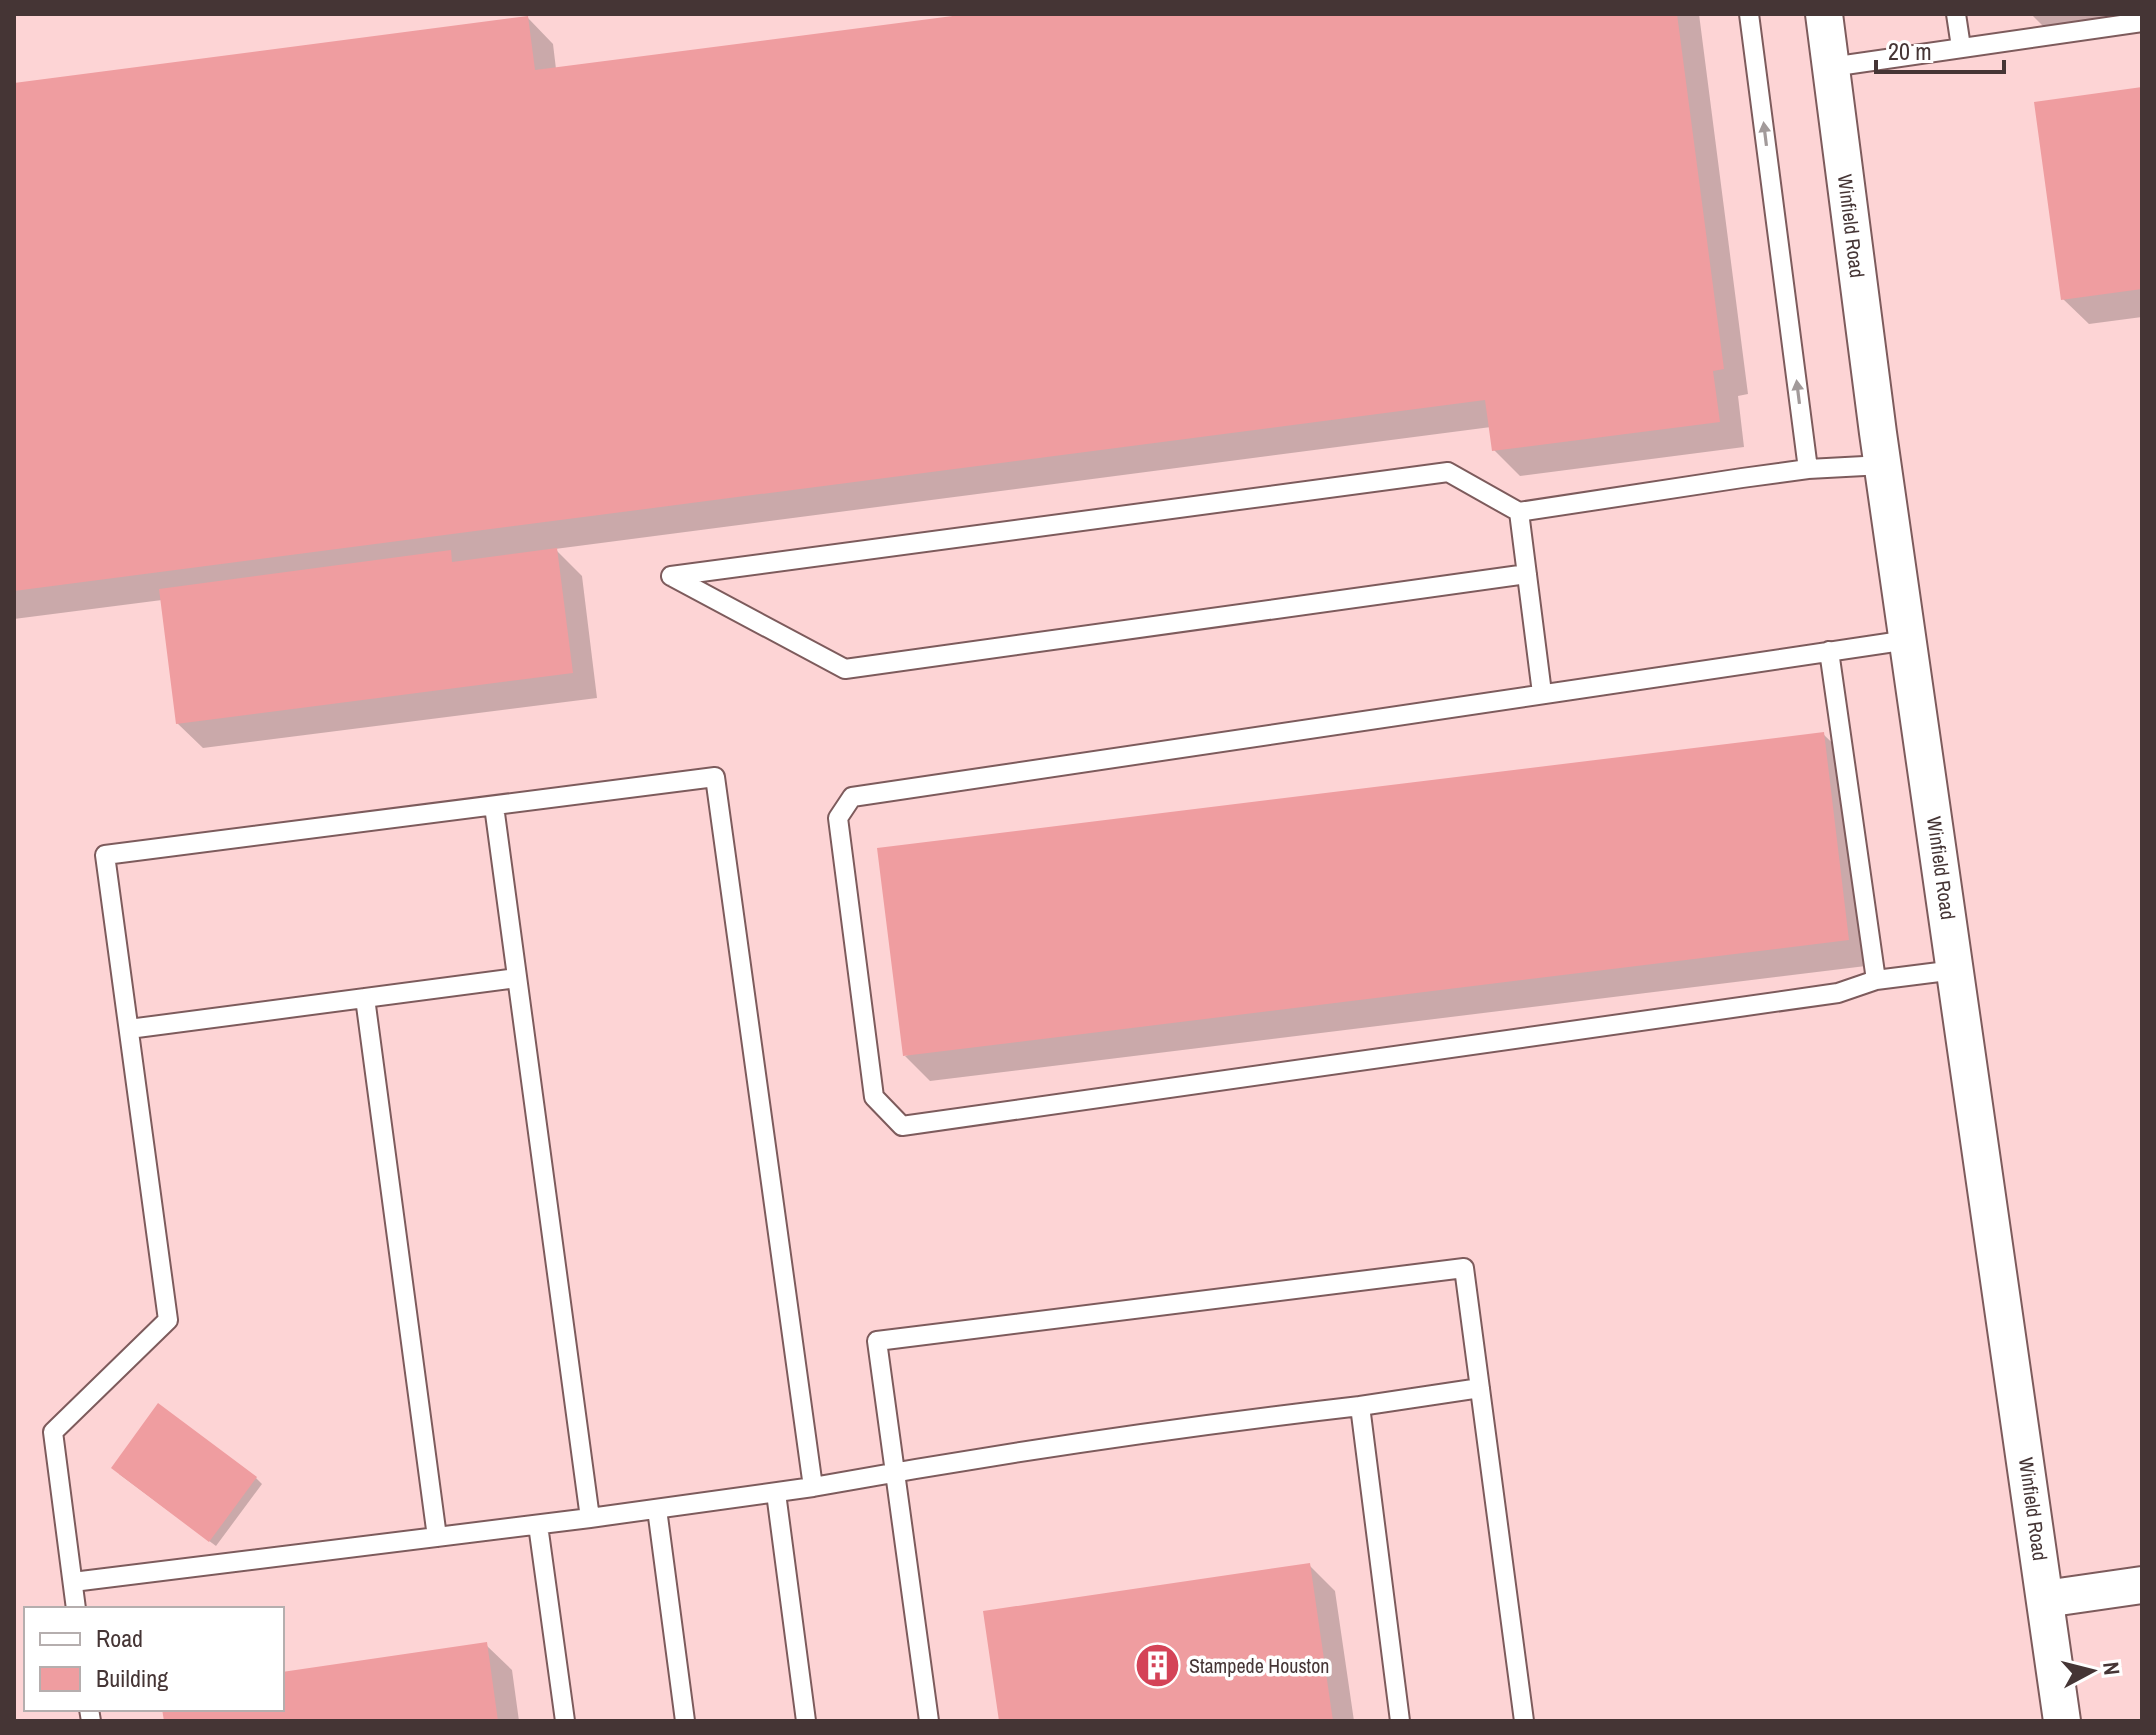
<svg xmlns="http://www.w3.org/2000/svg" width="2156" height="1735" viewBox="0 0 2156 1735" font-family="'Archivo Narrow',sans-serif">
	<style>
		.shadow { fill: #0003 }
		.building { fill: #ef9da0 }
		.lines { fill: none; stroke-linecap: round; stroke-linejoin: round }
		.lane-casing { stroke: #7d5b5c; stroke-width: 22 }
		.street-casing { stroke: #7d5b5c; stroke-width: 40 }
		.lane { stroke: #fff; stroke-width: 18 }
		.street { stroke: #fff; stroke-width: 36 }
		.oneway { fill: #a29a9a }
		.labels { text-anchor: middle; stroke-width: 7; stroke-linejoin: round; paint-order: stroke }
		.street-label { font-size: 20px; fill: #453535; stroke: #fff }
		.poi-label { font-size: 20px; fill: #453535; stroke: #fff; text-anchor: start }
	</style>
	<rect width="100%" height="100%" fill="#fdd4d5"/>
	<path class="shadow" d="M983 14H1699L1748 394 1738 396 1744 447 1520 476 1494 450 1491 427 555 549 582 576 597 698 203 748 177 723 162 600 14 619V85L528 18 553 44 556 69Z
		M2031 14H2142L2047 30Z
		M2142 89V317L2089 324 2063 299Z
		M1823 734 1849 759 1874 965 930 1081 905 1056Z
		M119 1474 256 1478 262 1484 216 1546Z
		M1309 1565 1335 1591 1354 1721H1001Z
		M486 1645 512 1670 519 1721H166L164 1709H282V1674Z"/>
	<path class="building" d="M968 14H1677L1724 369 1713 371 1720 422 1492 451 1485 400 14 591V83L528 16 535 70Z
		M2142 87V289L2061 300 2034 102Z
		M557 548 573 673 176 724 159 589 451 550 452 562Z
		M1824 732 1849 940 903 1056 877 848Z
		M158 1403 257 1477 209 1542 111 1468Z
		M1310 1563 1333 1721H999L983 1611Z
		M487 1642 498 1721H164L162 1709H282V1672Z"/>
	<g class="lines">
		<defs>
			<path id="lane" d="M1749 14 1808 469
				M1956 14 1961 47
				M1831 67 2142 22
				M1519 512 1542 693
				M671 576 1448 472 1519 512 1742 478 1808 469 1883 465
				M671 576 845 669 1527 574
				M1829 651 1876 980 1838 993 902 1126 874 1097 838 818 852 797 1908 640
				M494 806 590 1518
				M1876 980 1955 970
				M365 998 437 1537
				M129 1029 517 978
				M1360 1406 1480 1388
				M813 1487C994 1454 1178 1427 1360 1406L1400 1721
				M776 1493 806 1721
				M657 1509 685 1721
				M538 1525 565 1721
				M73 1582 590 1518 813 1487 715 777 105 855 168 1320 53 1432 76 1609
				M89 1709 91 1721
				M929 1721 877 1341 1464 1268 1524 1721"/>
			<path id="street" d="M1824 14 1878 433 2062 1721
				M2045 1599 2142 1585"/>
		</defs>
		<use href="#lane" class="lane-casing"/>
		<use href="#street" class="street-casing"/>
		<use href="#lane" class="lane"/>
		<use href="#street" class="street"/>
	</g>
	<defs><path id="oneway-solid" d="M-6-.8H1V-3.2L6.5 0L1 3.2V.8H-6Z" transform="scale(2)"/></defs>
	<g class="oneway">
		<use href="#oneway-solid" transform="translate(1765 134) rotate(-97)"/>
		<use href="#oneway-solid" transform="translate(1798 392) rotate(-97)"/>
	</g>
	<defs>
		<symbol id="building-disc" viewBox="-11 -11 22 22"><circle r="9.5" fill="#d44357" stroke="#fff"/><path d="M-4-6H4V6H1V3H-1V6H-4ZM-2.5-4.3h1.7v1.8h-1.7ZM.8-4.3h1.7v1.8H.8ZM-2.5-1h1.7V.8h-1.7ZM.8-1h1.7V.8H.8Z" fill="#fff"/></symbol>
	</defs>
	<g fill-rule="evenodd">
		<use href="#building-disc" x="1132" y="1640" width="51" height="51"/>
	</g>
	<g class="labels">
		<g class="street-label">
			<text transform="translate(1851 226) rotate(83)" y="7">Winfield Road</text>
			<text transform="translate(1941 868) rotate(82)" y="7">Winfield Road</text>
			<text transform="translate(2033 1509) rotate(82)" y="7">Winfield Road</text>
		</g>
		<g class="poi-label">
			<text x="1189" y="1673">Stampede Houston</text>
		</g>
	</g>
	<rect width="2156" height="1735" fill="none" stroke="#453535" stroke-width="32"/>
	<rect x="24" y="1607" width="260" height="104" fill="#ffffff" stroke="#b5aeae" stroke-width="2"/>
	<rect x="40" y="1633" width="40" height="12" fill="#ffffff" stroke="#b5aeae" stroke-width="2"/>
	<text x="96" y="1647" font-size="24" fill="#453535">Road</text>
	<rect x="40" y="1667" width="40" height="24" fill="#ef9da0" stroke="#b5aeae" stroke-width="2"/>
	<text x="96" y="1687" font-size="24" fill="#453535">Building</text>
	<g transform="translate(2092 1671) rotate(83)" stroke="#ffffff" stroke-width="6" paint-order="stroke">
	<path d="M0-6L14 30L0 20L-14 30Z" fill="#453535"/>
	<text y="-12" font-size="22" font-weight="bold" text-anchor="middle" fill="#453535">N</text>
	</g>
	<path d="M1876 60v12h128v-12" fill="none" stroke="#453535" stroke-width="4"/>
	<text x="1888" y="60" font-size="24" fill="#453535" stroke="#ffffff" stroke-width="6" paint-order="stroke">20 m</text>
</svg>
